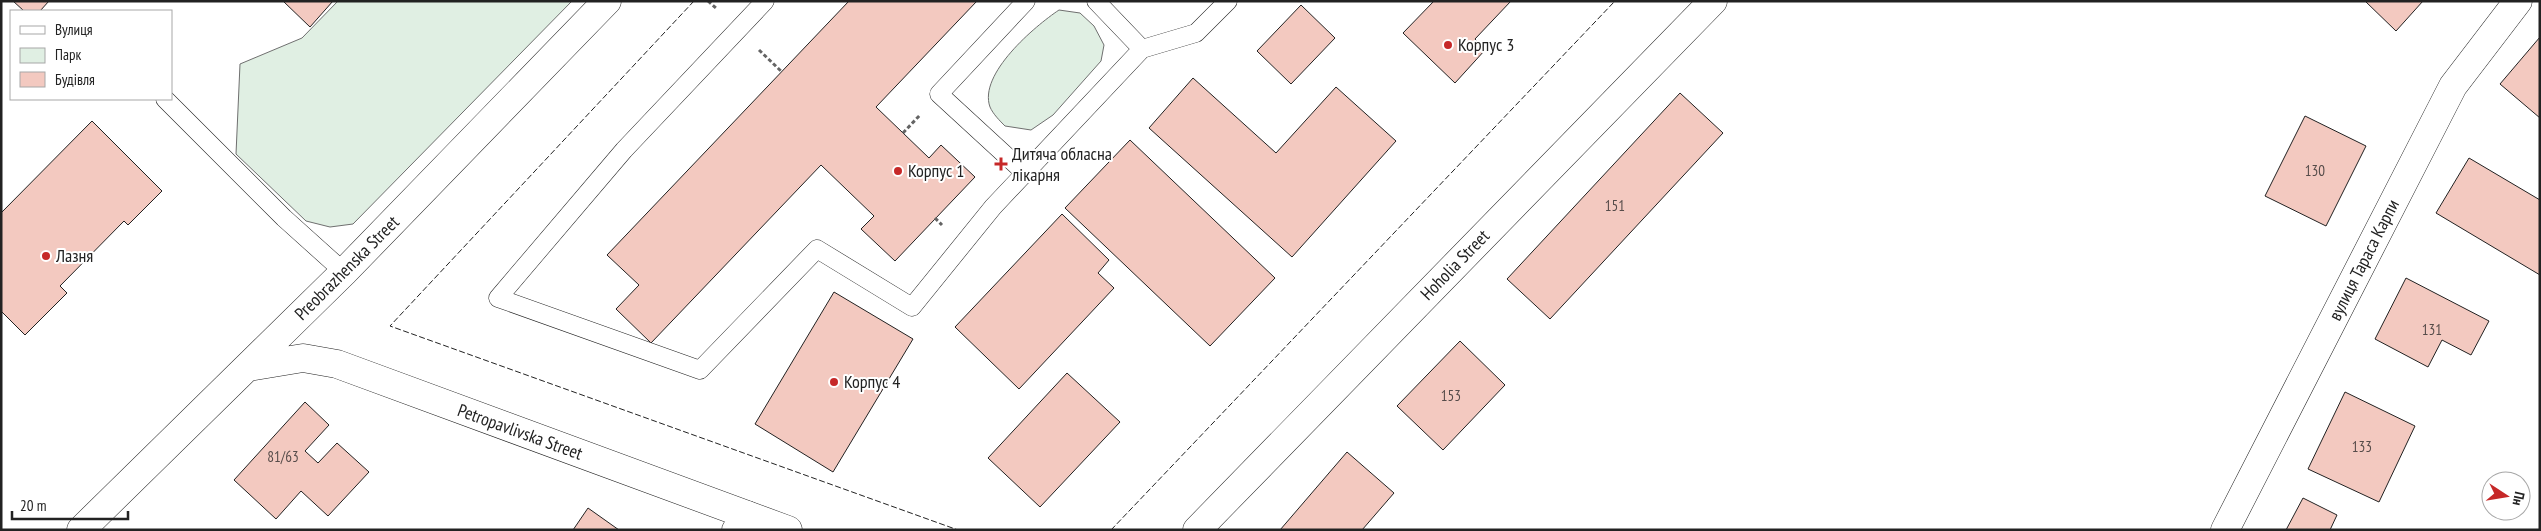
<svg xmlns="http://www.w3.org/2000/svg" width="2541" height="531" viewBox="0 0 2541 531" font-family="'PT Sans Narrow',sans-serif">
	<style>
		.green { fill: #e0efe3; stroke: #6f6f6f }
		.building { fill: #f3c9c0; stroke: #222 }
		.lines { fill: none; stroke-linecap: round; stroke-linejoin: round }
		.lane-casing { stroke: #222; stroke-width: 19 }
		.street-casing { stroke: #222; stroke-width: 29 }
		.secondary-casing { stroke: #222; stroke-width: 29 }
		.path { stroke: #646464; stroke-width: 3; stroke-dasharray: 4 2.5; stroke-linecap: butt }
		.lane { stroke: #fff; stroke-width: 18 }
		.street { stroke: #fff; stroke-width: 28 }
		.secondary { stroke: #fff; stroke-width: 28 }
		.fence { stroke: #222; stroke-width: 1; stroke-dasharray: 6 2.5; stroke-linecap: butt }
		.poi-dot { fill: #c62828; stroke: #fff; stroke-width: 2 }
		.labels { text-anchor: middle; stroke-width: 4; stroke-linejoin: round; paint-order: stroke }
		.number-label { font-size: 15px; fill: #564c4a }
		.poi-label { font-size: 18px; fill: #222; stroke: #fff; text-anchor: start }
		.street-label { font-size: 18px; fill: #222; stroke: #fff }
	</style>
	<rect width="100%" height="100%" fill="#fff"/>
	<path class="green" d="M338 1H572L353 224 330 227 306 221 236 154 240 64 302 38Z
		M1059 10 1080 13 1094 26 1104 45 1101 61 1053 115 1031 130 1005 126C1000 121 993 114 990 107 978 74 1035 26 1059 10Z"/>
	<path class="building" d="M13 1H49L40 11H24Z
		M283 1H333L310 27Z
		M849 1H977L876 107 929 158 941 145 975 177 895 261 861 229 874 216 821 165 651 343 616 309 639 285 607 255Z
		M1434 1H1511L1475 39 1485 50 1455 83 1403 33Z
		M2365 1H2423L2396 31Z
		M1301 5 1335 38 1291 84 1257 51Z
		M2540 37V118L2500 84Z
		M1193 78 1276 153 1336 87 1396 141 1292 257 1149 128Z
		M1680 93 1723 133 1550 319 1507 279Z
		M2305 116 2366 146 2326 226 2265 196Z
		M92 121 162 191 128 225 124 221 60 286 67 293 25 335 1 311V213Z
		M1130 140 1275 278 1210 346 1065 208Z
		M2469 158 2540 200V275L2436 213Z
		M1062 214 1109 260 1098 273 1114 288 1019 389 955 327Z
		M2406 278 2489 321 2471 355 2442 340 2428 367 2375 339Z
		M834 292 913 339 833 472 755 424Z
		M1460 341 1505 385 1443 450 1397 406Z
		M1067 373 1120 422 1040 507 988 458Z
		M2345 392 2415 426 2379 502 2308 469Z
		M305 402 329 425 305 451 318 463 337 443 369 472 328 516 301 491 276 519 234 480Z
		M1347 452 1394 493 1362 530H1280Z
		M2303 498 2337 515 2330 530H2286Z
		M588 508 619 530H573Z"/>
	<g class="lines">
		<defs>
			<path id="lane" d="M765 1 624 150 498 298 700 370 817 249 912 307 993 207 1142 49 1196 33 1228 1
				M1026 1 939 94 1026 174
				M1096 1 1142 49
				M165 99 284 218 344 272"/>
			<path id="street" d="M736 530 747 515
				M2225 530 2453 86 2518 1"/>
			<path id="secondary" d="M248 367 303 358 337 364 788 530
				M81 530 344 272 607 1
				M1197 530 1713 1"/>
		</defs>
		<use href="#lane" class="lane-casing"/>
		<use href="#street" class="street-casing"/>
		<use href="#secondary" class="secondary-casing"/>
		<path class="path" d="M708 1 717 9
			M759 50 782 72
			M903 133 920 115
			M935 218 942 225"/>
		<use href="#lane" class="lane"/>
		<use href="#street" class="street"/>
		<use href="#secondary" class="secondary"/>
		<path class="fence" d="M694 1 390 326 958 530
			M1111 530 1615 1"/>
	</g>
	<g class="poi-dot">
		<circle cx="1448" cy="45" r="5"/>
		<path d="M998.5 156.5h5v5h5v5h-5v5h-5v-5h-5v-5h5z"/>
		<circle cx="898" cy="171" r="5"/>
		<circle cx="46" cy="256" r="5"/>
		<circle cx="834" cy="382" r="5"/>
	</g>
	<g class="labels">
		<g class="number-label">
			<text x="2315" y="176">130</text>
			<text x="1615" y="211">151</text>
			<text x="2432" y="335">131</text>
			<text x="1451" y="401">153</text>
			<text x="2362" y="452">133</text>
			<text x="283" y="462">81/63</text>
		</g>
		<g class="poi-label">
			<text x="1458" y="51">Корпус 3</text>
			<text x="1012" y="160">Дитяча обласна<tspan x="1012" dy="21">лікарня</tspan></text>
			<text x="908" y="177">Корпус 1</text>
			<text x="56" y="262">Лазня</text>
			<text x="844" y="388">Корпус 4</text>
		</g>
		<g class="street-label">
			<text transform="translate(2364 260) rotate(-63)" y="6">вулиця Тараса Карпи</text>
			<text transform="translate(1455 265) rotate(-46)" y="6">Hoholia Street</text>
			<text transform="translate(347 268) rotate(-45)" y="6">Preobrazhenska Street</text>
			<text transform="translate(520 432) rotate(20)" y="6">Petropavlivska Street</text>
		</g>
	</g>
	<rect width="2541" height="531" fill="none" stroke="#222222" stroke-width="5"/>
	<rect x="10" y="10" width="162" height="90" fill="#ffffff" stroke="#a7a7a7"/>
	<rect x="20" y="26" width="25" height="8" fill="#ffffff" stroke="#a7a7a7"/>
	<text x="55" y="35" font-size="15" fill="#222222">Вулиця</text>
	<rect x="20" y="48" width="25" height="15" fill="#e0efe3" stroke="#a7a7a7"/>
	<text x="55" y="60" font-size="15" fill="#222222">Парк</text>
	<rect x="20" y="72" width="25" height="15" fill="#f3c9c0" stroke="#a7a7a7"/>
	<text x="55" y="85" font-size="15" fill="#222222">Будівля</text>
	<g transform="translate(2506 496) rotate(102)"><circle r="24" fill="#ffffff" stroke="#a7a7a7"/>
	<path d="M0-4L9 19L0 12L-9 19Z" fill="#c62828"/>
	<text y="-8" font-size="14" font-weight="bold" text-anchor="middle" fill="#222222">Пн</text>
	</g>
	<path d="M12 511v8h116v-8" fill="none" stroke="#222222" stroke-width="2.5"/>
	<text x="20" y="511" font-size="15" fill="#222222" stroke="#ffffff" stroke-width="4" paint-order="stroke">20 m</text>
</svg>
